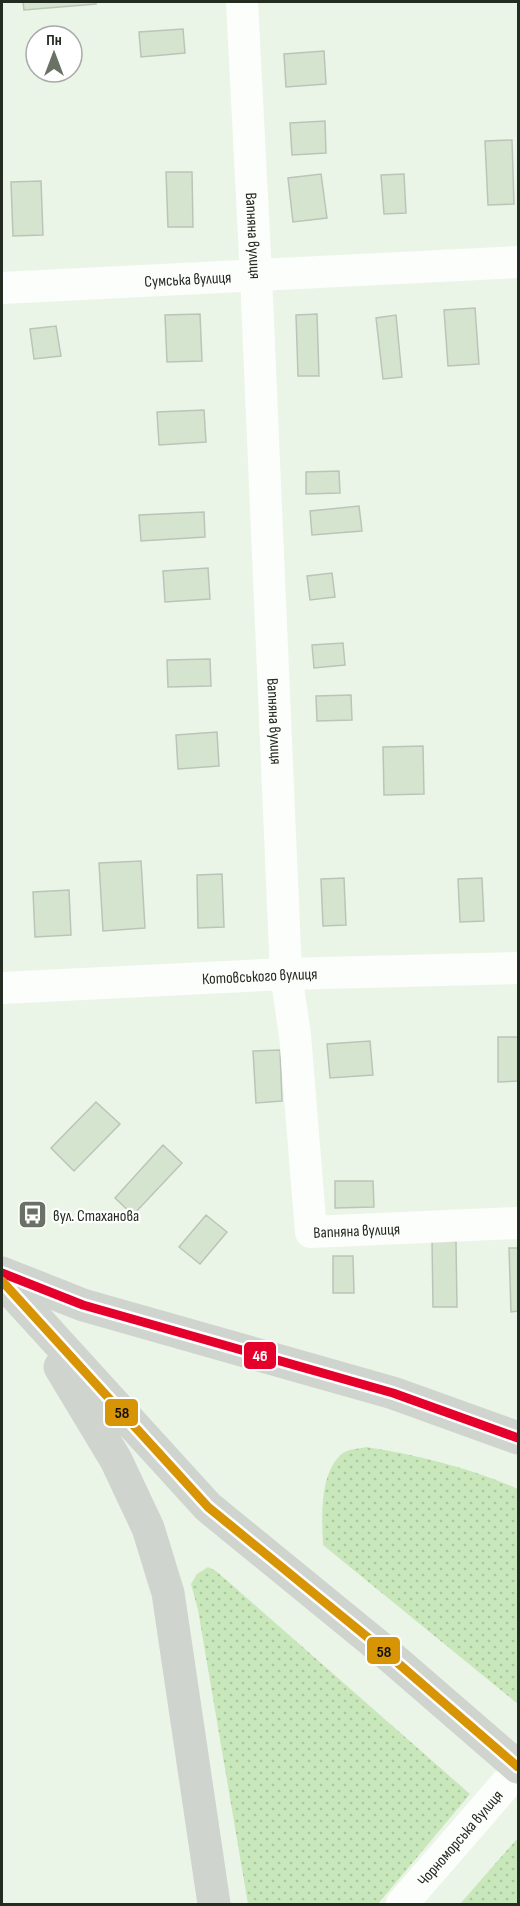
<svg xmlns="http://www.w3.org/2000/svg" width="520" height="1906" viewBox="0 0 520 1906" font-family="'Sofia Sans Condensed',sans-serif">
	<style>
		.grass { fill: url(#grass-dots) }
		.building { fill: #d4e4ce; stroke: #bcc4b9; stroke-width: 1.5 }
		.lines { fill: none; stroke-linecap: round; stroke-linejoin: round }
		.minor { stroke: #fcfefb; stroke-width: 32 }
		.major { stroke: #d0d4ce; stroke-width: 33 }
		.bus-1-casing { stroke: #fff; stroke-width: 14 }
		.bus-2-casing { stroke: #fff; stroke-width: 14 }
		.bus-1 { stroke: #e4002b; stroke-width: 9 }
		.bus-2 { stroke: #d79405; stroke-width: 9 }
		.labels { text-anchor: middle; stroke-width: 4.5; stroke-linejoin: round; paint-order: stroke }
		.street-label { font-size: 16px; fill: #242b21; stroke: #fff }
		.poi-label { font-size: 16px; fill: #242b21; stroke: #fff; text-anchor: start }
		.line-badge { stroke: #fff; stroke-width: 2 }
		.badge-label { font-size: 16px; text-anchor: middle; font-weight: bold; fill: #fff }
		.pale-badge-label { font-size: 16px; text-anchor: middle; font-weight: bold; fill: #111 }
	</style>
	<defs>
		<pattern id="grass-dots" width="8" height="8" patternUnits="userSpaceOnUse" patternTransform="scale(1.5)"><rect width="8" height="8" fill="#c8e7bb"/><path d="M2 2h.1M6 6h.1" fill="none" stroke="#acc6a0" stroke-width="1.8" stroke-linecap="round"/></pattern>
	</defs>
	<rect width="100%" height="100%" fill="#ebf5e7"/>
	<path class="grass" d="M366 1447C418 1455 470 1468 518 1489V1704L323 1545C322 1519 319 1471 343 1453 348 1449 359 1449 366 1447Z
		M208 1567 216 1571 470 1794 378 1904H248L198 1610 191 1584 197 1574Z
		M516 1840 518 1841V1904H460Z"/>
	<path class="building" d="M23 2H96V4L24 10Z
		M183 29 185 53 141 57 139 32Z
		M324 51 326 84 286 87 284 54Z
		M325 121 326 153 292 155 290 123Z
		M512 140 514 204 488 205 485 141Z
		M166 172H192L193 227H168Z
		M321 174 327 218 293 222 288 178Z
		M404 174 406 213 384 214 381 175Z
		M41 181 43 235 13 236 11 182Z
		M475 308 479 364 448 366 444 310Z
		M200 314 202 361 167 362 165 315Z
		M317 314 319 376H298L296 315Z
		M396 315 402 377 383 379 376 318Z
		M56 326 61 356 34 359 30 329Z
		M204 410 206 442 159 445 157 412Z
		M339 471 340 493 306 494V472Z
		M359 506 362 531 312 535 310 511Z
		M204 512 205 537 141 541 139 515Z
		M208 568 210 599 165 602 163 571Z
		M332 573 335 597 310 600 307 576Z
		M343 643 345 665 314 668 312 645Z
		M210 659 211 686 168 687 167 660Z
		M351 695 352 720 317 721 316 696Z
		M217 732 219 766 178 769 176 735Z
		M423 746 424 794 384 795 383 747Z
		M141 861 145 928 103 931 99 863Z
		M222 874 224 927 198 928 197 875Z
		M344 878 346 925 323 926 321 879Z
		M482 878 484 921 460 922 458 879Z
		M69 890 71 935 35 937 33 892Z
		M498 1037H518V1081L498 1082Z
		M370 1041 373 1075 330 1078 327 1044Z
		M280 1050 282 1101 256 1103 253 1051Z
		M96 1102 120 1124 74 1171 51 1148Z
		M163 1145 182 1163 133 1215 115 1198Z
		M335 1181H373L374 1207 335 1208Z
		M206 1215 227 1232 200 1264 179 1247Z
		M432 1241H456L457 1307H433Z
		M509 1248H518V1311L511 1312Z
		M333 1256H353L354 1293H333Z"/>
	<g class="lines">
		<g class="minor">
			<path id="s1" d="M242 2 256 275 286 974 295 1035 311 1232 518 1223"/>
			<path id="s2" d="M2 288 518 262"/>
			<path id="s3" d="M2 988 286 974 518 968"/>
			<path id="s4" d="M402 1904 518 1770"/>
		</g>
		<path class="major" d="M2 1273 83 1305 393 1393 518 1438
			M2 1281 208 1507 377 1645 518 1767
			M60 1367 116 1460 148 1528 168 1593 214 1904"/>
		<defs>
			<path id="bus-1" d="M2 1273 83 1305 393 1393 518 1438"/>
			<path id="bus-2" d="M2 1281 208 1507 377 1645 518 1767"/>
		</defs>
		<use href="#bus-1" class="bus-1-casing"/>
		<use href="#bus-2" class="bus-2-casing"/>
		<use href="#bus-1" class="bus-1"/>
		<use href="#bus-2" class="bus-2"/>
	</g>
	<defs>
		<symbol id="bus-square" viewBox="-11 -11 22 22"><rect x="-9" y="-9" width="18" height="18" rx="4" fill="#6a7266" stroke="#fff"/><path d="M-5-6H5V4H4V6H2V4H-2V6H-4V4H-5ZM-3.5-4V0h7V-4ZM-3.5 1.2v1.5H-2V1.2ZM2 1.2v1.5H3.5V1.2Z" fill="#fff"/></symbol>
	</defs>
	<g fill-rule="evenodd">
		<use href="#bus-square" x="16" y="1198" width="33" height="33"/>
	</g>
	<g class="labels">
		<g class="street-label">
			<text dy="6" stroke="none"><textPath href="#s1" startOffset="234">Вапняна вулиця</textPath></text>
			<text dy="6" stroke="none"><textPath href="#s2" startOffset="186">Сумська вулиця</textPath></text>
			<text dy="6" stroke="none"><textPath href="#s1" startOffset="720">Вапняна вулиця</textPath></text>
			<text dy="6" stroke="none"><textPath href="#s3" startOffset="258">Котовського вулиця</textPath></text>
			<text dy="6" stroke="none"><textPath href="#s1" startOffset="1278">Вапняна вулиця</textPath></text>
			<text dy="6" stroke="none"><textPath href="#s4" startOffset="88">Чорноморська вулиця</textPath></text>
		</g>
		<g class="poi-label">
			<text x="53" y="1221">вул. Стаханова</text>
		</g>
	</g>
	<g class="line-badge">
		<rect x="243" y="1341" width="34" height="29" rx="6" fill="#e4002b"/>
		<rect x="104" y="1398" width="35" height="29" rx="6" fill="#d79405"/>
		<rect x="366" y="1636" width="35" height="29" rx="6" fill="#d79405"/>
	</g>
	<g class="badge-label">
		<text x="260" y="1361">46</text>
	</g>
	<g class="pale-badge-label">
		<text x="122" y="1418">58</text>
		<text x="384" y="1657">58</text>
	</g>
	<rect width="520" height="1906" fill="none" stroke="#242b21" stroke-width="6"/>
	<g transform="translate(54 54)"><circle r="28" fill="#ffffff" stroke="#a7aaa6" stroke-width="1.5"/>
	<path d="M0-4.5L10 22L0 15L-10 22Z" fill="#6a7266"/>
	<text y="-9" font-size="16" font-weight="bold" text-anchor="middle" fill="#242b21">Пн</text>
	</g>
</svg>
